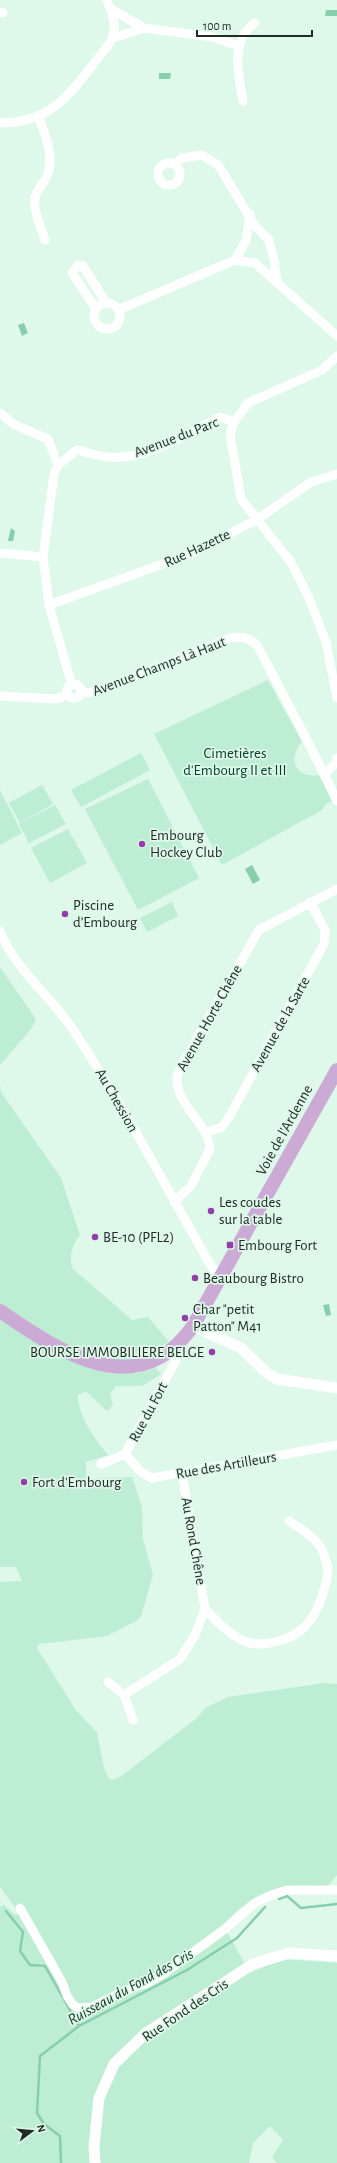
<svg xmlns="http://www.w3.org/2000/svg" width="337" height="2163" viewBox="0 0 337 2163" font-family="'Alegreya Sans',sans-serif">
	<style>
		.green { fill: #bdedd3 }
		.water { fill: #87cfab }
		.lines { fill: none; stroke-linecap: round; stroke-linejoin: round }
		.stream { stroke: #87cfab; stroke-width: 2.5 }
		.minor { stroke: #fff; stroke-width: 9 }
		.tertiary { stroke: #fff; stroke-width: 11 }
		.primary { stroke: #ccaad6; stroke-width: 14 }
		.poi-dot { fill: #943eab; stroke: #def8e9; stroke-width: 1.5 }
		.labels { text-anchor: middle; stroke-width: 3.5; stroke-linejoin: round; paint-order: stroke }
		.street-label { font-size: 15px; fill: #222c27; stroke: #def8e9 }
		.park-label { font-size: 15px; fill: #04412a; stroke: #def8e9 }
		.poi-label { font-size: 15px; fill: #222c27; stroke: #def8e9; text-anchor: start }
		.water-label { font-size: 16px; font-style: italic; fill: #163728; stroke: #def8e9 }
	</style>
	<rect width="100%" height="100%" fill="#def8e9"/>
	<path class="green" d="M268 680 302 742C287 759 296 779 319 775L332 801 325 805 322 810 222 865 154 734Z
		M141 753 150 770 81 807 71 790Z
		M148 779 199 878 138 910 85 809Z
		M42 785 53 804 20 823 9 803Z
		M0 790 22 833 0 845Z
		M55 805 66 824 29 843 19 824Z
		M68 829 87 863 50 883 31 848Z
		M172 902 178 916 147 932 140 918Z
		M0 967 36 1019 31 1029 0 1065Z
		M0 1085 1 1092 61 1178 80 1235C72 1246 69 1255 72 1268L132 1320 148 1317 169 1342 149 1354 130 1359 134 1374 156 1368 161 1374 142 1386H116L110 1394 113 1405 107 1411 86 1391 78 1395C78 1417 95 1439 108 1455L86 1462V1481L98 1478 132 1477 142 1507 143 1539 153 1575 141 1616 136 1621 107 1636 39 1644 37 1648 75 1709 97 1733 104 1768 108 1777 112 1780 120 1777 197 1718 205 1708 228 1697 325 1683 337 1684V1875L328 1886C314 1886 299 1885 285 1887 260 1890 238 1908 223 1925L250 1973 282 1959 337 1963V2163H277L272 2157 283 2140 270 2126 253 2143 249 2163H0V1907L4 1905 15 1915 19 1913 0 1887V1582L22 1581 16 1567H0Z"/>
	<path class="water" d="M326 10H337V16H325Z
		M159 73H171L170 79H159Z
		M24 323 28 333 22 336 18 325Z
		M11 528 15 531 13 541H8Z
		M252 865 260 880 253 884 245 869Z
		M329 1304 331 1315 326 1316 323 1305Z"/>
	<g class="lines">
		<path class="stream" d="M279 1899 287 1896 301 1908 337 1904
			M6 1911 23 1932 20 1951 30 1965 45 1966 79 2026
			M61 2163 60 2136 44 2124 37 2113 40 2056 79 2026 187 1970 237 1938 265 1907"/>
		<path class="minor" d="M111 9 144 28 212 37 239 46
			M0 12 3 13
			M113 38 144 28
			M243 101C238 75 230 40 255 23
			M38 116C45 134 55 157 47 176 44 183 36 190 35 198 33 211 41 227 45 240
			M0 123C46 123 66 100 92 66 98 57 108 48 112 39 118 27 111 11 107 0
			M158 174a11 11 0 1 1 22 0a11 11 0 1 1-22 0Z
			M174 164 182 158 202 155 218 165 256 227 269 240 274 260 277 282
			M235 260 246 241 250 214
			M94 316a13 13 0 1 1 26 0a13 13 0 1 1-26 0Z
			M96 309 72 273 78 265 83 266 106 303
			M118 310 235 260 255 263 337 336
			M337 356 322 370 248 403 234 422 230 434 241 499 290 561 309 598 326 642 337 698
			M0 413 13 424 48 439 58 465 77 450C87 452 97 456 107 457 147 461 186 434 220 417L234 422
			M58 465 54 474 43 557 49 605 72 685
			M0 553 43 557
			M49 605 193 553 258 519 311 482 337 474
			M67 691a7 7 0 1 1 14 0a7 7 0 1 1-14 0Z
			M81 692 89 693 106 688 230 638C241 636 248 637 257 645 284 696 312 748 337 801
			M0 696 57 699 68 694
			M325 773 337 762V758
			M0 931C15 970 52 997 74 1031 124 1107 166 1187 211 1266L221 1277
			M205 1133 222 1127 229 1117 324 944 325 930 310 902
			M174 1202 191 1186 210 1149C208 1123 178 1107 177 1080 176 1075 181 1068 183 1063L259 930 337 889
			M125 1454 141 1472 152 1478 337 1445
			M101 1464 125 1454 176 1360 178 1344
			M205 1609C216 1620 227 1633 242 1640 261 1650 296 1639 308 1623 319 1610 326 1587 328 1572 328 1566 324 1553 321 1548 313 1535 301 1529 289 1521
			M108 1682 124 1695 133 1720
			M124 1695 180 1659 195 1635 205 1609 182 1473
			M20 1908 62 1982 67 1996 73 2005 78 2008 92 2007 122 1992 147 1983 166 1972 225 1929 255 1903 270 1896 287 1890H337"/>
		<path class="tertiary" d="M193 1326 241 1348 268 1374 277 1379 337 1388
			M95 2163 94 2146 99 2098 114 2064 146 2033 253 1964 289 1953 337 1956"/>
		<path class="primary" d="M0 1311C60 1352 137 1405 193 1326L337 1070"/>
	</g>
	<g class="poi-dot">
		<circle cx="142" cy="844" r="4"/>
		<circle cx="65" cy="914" r="4"/>
		<circle cx="211" cy="1211" r="4"/>
		<circle cx="95" cy="1237" r="4"/>
		<rect x="226" y="1241" width="8" height="8" rx="2"/>
		<circle cx="195" cy="1278" r="4"/>
		<circle cx="185" cy="1318" r="4"/>
		<circle cx="212" cy="1352" r="4"/>
		<circle cx="24" cy="1482" r="4"/>
	</g>
	<g class="labels">
		<g class="street-label">
			<text transform="translate(176 437) rotate(-21)" y="5">Avenue du Parc</text>
			<text transform="translate(197 548) rotate(-25)" y="5">Rue Hazette</text>
			<text transform="translate(159 666) rotate(-21)" y="5">Avenue Champs Là Haut</text>
			<text transform="translate(209 1018) rotate(-61)" y="5">Avenue Horte Chêne</text>
			<text transform="translate(280 1024) rotate(-61)" y="5">Avenue de la Sarte</text>
			<text transform="translate(117 1100) rotate(60)" y="5">Au Chession</text>
			<text transform="translate(284 1130) rotate(-61)" y="5">Voie de l'Ardenne</text>
			<text transform="translate(148 1412) rotate(-62)" y="5">Rue du Fort</text>
			<text transform="translate(226 1465) rotate(-10)" y="5">Rue des Artilleurs</text>
			<text transform="translate(194 1541) rotate(80)" y="5">Au Rond Chêne</text>
			<text transform="translate(185 2010) rotate(-34)" y="5">Rue Fond des Cris</text>
		</g>
		<g class="park-label">
			<text x="235" y="758">Cimetières<tspan x="235" dy="17">d'Embourg II et III</tspan></text>
		</g>
		<g class="poi-label">
			<text x="150" y="840">Embourg<tspan x="150" dy="17">Hockey Club</tspan></text>
			<text x="73" y="910">Piscine<tspan x="73" dy="17">d’Embourg</tspan></text>
			<text x="219" y="1207">Les coudes<tspan x="219" dy="17">sur la table</tspan></text>
			<text x="103" y="1242">BE-10 (PFL2)</text>
			<text x="238" y="1250">Embourg Fort</text>
			<text x="203" y="1283">Beaubourg Bistro</text>
			<text x="193" y="1314">Char "petit<tspan x="193" dy="17">Patton" M41</tspan></text>
			<text x="204" y="1357" text-anchor="end">BOURSE IMMOBILIERE BELGE</text>
			<text x="32" y="1487">Fort d'Embourg</text>
		</g>
		<g class="water-label">
			<text transform="translate(130 1986) rotate(-29)" y="6">Ruisseau du Fond des Cris</text>
		</g>
	</g>
	<g transform="translate(32 2131) rotate(74)" stroke="#def8e9" stroke-width="3" paint-order="stroke">
	<path d="M0-3L7 15L0 10L-7 15Z" fill="#222c27"/>
	<text y="-6" font-size="11" font-weight="bold" text-anchor="middle" fill="#222c27">N</text>
	</g>
	<path d="M197 30v6h115v-6" fill="none" stroke="#222c27" stroke-width="2"/>
	<text x="203" y="30" font-size="12" fill="#222c27" stroke="#def8e9" stroke-width="3" paint-order="stroke">100 m</text>
</svg>
